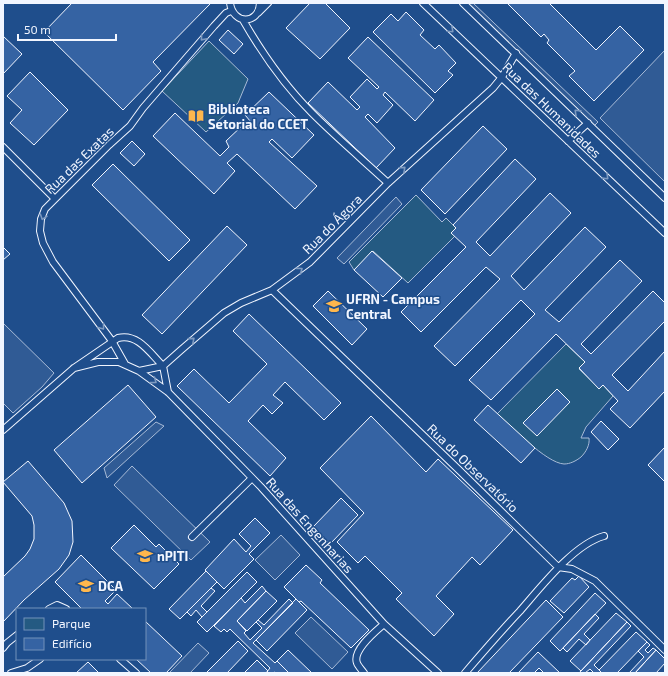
<svg xmlns="http://www.w3.org/2000/svg" width="668" height="676" viewBox="0 0 668 676" font-family="'Exo 2',sans-serif">
	<style>
		.green { fill: #245a82; stroke: #a8bbd7 }
		.parking { fill: #305b95; stroke: #a8bbd7 }
		.building { fill: #3563a3; stroke: #f2f6ff }
		.lines { fill: none; stroke-linecap: round; stroke-linejoin: round }
		.service-casing { stroke: #f2f6ff; stroke-width: 8 }
		.service { stroke: #1f4e8c; stroke-width: 6 }
		.oneway { stroke: #7e9ac0 }
		.labels { text-anchor: middle; stroke-width: 3; stroke-linejoin: round; paint-order: stroke }
		.poi-label { font-size: 13px; font-weight: bold; fill: #f2f6ff; stroke: #1f4e8c; text-anchor: start }
		.street-label { font-size: 13px; fill: #f2f6ff; stroke: #1f4e8c }
	</style>
	<rect width="100%" height="100%" fill="#1f4e8c"/>
	<path class="green" d="M209 41 248 79 238 103 206 132 162 91Z
		M416 195 442 222 446 218 456 228 451 233 455 236 408 283 373 251 354 270 349 262Z
		M566 344 585 362 579 369 599 388 603 385 613 396 586 427 581 438H589C590 445 586 452 581 457 576 461 570 464 564 464 546 463 511 426 497 414Z"/>
	<path class="parking" d="M459 3H473L598 122 591 129Z
		M665 50V182L600 118Z
		M396 197 402 204 344 264 337 258Z
		M3 323 54 373 42 387 13 413 3 403Z
		M156 422 164 426 107 478 104 468Z
		M132 466 210 542 191 560 114 485Z
		M281 535 300 555 275 580 255 560Z
		M311 617 348 652 332 669 295 633Z
		M198 643 209 653 190 673H169Z"/>
	<path class="building" d="M72 3H211L153 62 161 71 123 110 44 32Z
		M310 3H325L350 28 320 59 286 28Z
		M507 3H549L596 50 620 26 644 50 594 101 569 76 575 71 547 43 549 40 544 34 541 37Z
		M406 12 424 30 420 35 435 49 439 45 456 63 448 71 453 75 435 93 373 32 391 14 398 21Z
		M228 30 243 44 234 54 219 40Z
		M3 36 22 54 3 74Z
		M368 37 434 100 415 121 385 92 383 95 393 105 377 123 368 114 365 117 395 148 376 168 308 103 328 82 357 110 360 107 350 97 367 79 377 89 379 87 348 58Z
		M30 72 68 110 34 145 10 123 22 110 7 96Z
		M269 92 314 135 292 158 272 139 269 142 317 186 295 209 237 154 227 163 235 171 214 194 153 136 175 113 220 156 229 147 226 141 245 123 248 126 251 122 245 115Z
		M483 126 507 149 445 214 421 190Z
		M132 141 145 154 134 166 120 153Z
		M515 159 536 179 476 242 490 256 550 193 571 213 511 276 524 290 585 227 606 247 545 310 559 322 620 260 642 281 581 344 591 354 653 291 665 303V321L612 375 628 391 665 351V391L630 428 610 409 618 401 603 385 599 389 579 368 585 362 556 334 491 400 469 380 535 314 521 300 455 366 434 346 500 279 486 267 421 332 401 312 466 247 451 233 456 228 453 225Z
		M113 164 190 240 169 261 92 185Z
		M227 226 247 245 162 334 142 315Z
		M3 247 10 254 3 260Z
		M372 251 402 278 383 297 354 270Z
		M328 291 367 329 352 345 313 306Z
		M249 314 341 403 324 420 285 382 273 395 283 403 272 414 263 405 248 421 286 458 270 476 177 386 194 369 229 403 267 364 233 331Z
		M128 385 156 417 82 483 54 450Z
		M557 389 570 402 537 436 523 423Z
		M488 405 535 448 521 463 474 420Z
		M371 416 426 472 438 459 513 530 480 565 472 557 436 596 454 614 434 636 396 599 402 593 365 556 358 563 337 542 364 513 320 468Z
		M601 421 619 439 608 450 591 432Z
		M665 447V482L648 465Z
		M28 461 64 503 72 521 73 542 69 555 59 569 24 600 3 622V577L25 556 30 549 34 539V525L32 516 3 482Z
		M341 498 358 515 330 544 313 527Z
		M255 518 270 533 249 554 254 559 224 589 205 570 234 539 246 552 251 546 239 534Z
		M134 525 156 547 159 544 179 564 154 589 111 548Z
		M81 555 116 590 105 601 108 604 117 594 133 609H82L55 582Z
		M306 565 322 580 320 583 369 630 351 648 301 601 299 602 284 587Z
		M206 571 217 582 180 619 169 609Z
		M247 572 257 582 207 632 197 622Z
		M579 576 589 587 564 613 550 601 572 578 575 580Z
		M262 586 266 591 237 621 246 631 244 633 250 640 262 628 256 622 258 620 264 625 289 599 293 603 253 643 275 663 277 661 289 673H276L274 672 273 673H266L270 668 230 629 227 632 224 629 221 632 214 626 241 598 245 603Z
		M211 588 215 591 201 606 207 612 202 617 196 610 191 616 187 612Z
		M266 591 277 601 247 631 237 621Z
		M595 593 606 603 560 651 550 641Z
		M296 599 307 610 267 651 256 640Z
		M546 600 563 617 509 673H477Z
		M616 613 627 622 581 671 570 661Z
		M595 614 599 618 584 634 590 640 586 645 579 639 567 652 563 648Z
		M145 621 182 656 166 673H151L136 659H145Z
		M627 622 631 626 594 665 602 673H594L590 669 585 673H579Z
		M636 632 647 642 617 673H602L599 670Z
		M238 641 248 651 227 673H206Z
		M647 642 650 645 645 650 648 653 653 648 656 650 635 673H629L644 657 638 651Z
		M288 650 312 673H289L277 661Z
		M656 650 665 659V663L656 673H635Z
		M538 652 560 673H544L539 668 534 673H518Z
		M257 660 268 671 266 673H244Z
		M88 662 99 673H76Z"/>
	<g class="lines">
		<defs>
			<path id="service" d="M230 3C233 25 259 25 260 3
				M423 3 665 233
				M463 3 665 198
				M258 13 268 3
				M243 20C262 53 285 86 312 113 336 137 363 160 388 183
				M568 141 588 123
				M3 147 55 199
				M272 290 460 471 558 567 572 569 595 581 665 650
				M125 364 112 341 53 262 43 243 40 231 41 219 45 209 109 145 130 126 143 108 214 26 226 13 231 11
				M163 366 181 350 224 313 241 303 272 290 310 262 388 183 493 88 502 77 516 53
				M163 366 168 392
				M74 368 98 362H119L139 371 168 392 261 487 384 624 438 673
				M139 371 163 366
				M3 430 74 368 118 338C138 333 150 353 163 366
				M192 537 252 478
				M49 609 57 605 66 609
				M3 648 7 643 17 635
				M120 659 136 673
				M11 673 27 668 40 659
				M364 673C362 670 358 666 357 663 352 650 376 631 384 624
				M465 673C483 652 501 631 520 611 541 587 574 544 604 536"/>
		</defs>
		<use href="#service" class="service-casing"/>
		<use href="#service" class="service"/>
	</g>
	<defs><path id="oneway-chevron" d="M-2-3.5L2.5 0L-2 3.5" fill="none" stroke-width="1.6" stroke-linecap="round" stroke-linejoin="round"/></defs>
	<g class="oneway">
		<use href="#oneway-chevron" transform="translate(451 30) rotate(43)"/>
		<use href="#oneway-chevron" transform="translate(203 38) rotate(131)"/>
		<use href="#oneway-chevron" transform="translate(577 112) rotate(-136)"/>
		<use href="#oneway-chevron" transform="translate(403 169) rotate(-42)"/>
		<use href="#oneway-chevron" transform="translate(606 177) rotate(44)"/>
		<use href="#oneway-chevron" transform="translate(43 217) rotate(109)"/>
		<use href="#oneway-chevron" transform="translate(300 270) rotate(-36)"/>
		<use href="#oneway-chevron" transform="translate(102 327) rotate(53)"/>
		<use href="#oneway-chevron" transform="translate(192 340) rotate(-40)"/>
		<use href="#oneway-chevron" transform="translate(154 381) rotate(36)"/>
	</g>
	<defs>
		<symbol id="library-bare" viewBox="-9 -9 18 18"><path d="M-6-4Q-3-5.5-.7-3.5V5Q-3 3-6 4ZM6-4Q3-5.5 .7-3.5V5Q3 3 6 4Z" fill="#ffb74d" stroke="#1f4e8c" stroke-width="2.5" paint-order="stroke"/></symbol>
		<symbol id="university-bare" viewBox="-9 -9 18 18"><path d="M0-5L7-2L0 1L-7-2ZM-4 1L0 2.5L4 1V4Q0 6-4 4Z" fill="#ffb74d" stroke="#1f4e8c" stroke-width="2.5" paint-order="stroke"/></symbol>
	</defs>
	<g fill-rule="evenodd">
		<use href="#library-bare" x="185" y="105" width="22" height="22"/>
		<use href="#university-bare" x="323" y="295" width="22" height="22"/>
		<use href="#university-bare" x="134" y="545" width="22" height="22"/>
		<use href="#university-bare" x="75" y="575" width="22" height="22"/>
	</g>
	<g class="labels">
		<g class="poi-label">
			<text x="208" y="114">Biblioteca<tspan x="208" dy="15">Setorial do CCET</tspan></text>
			<text x="346" y="304">UFRN - Campus<tspan x="346" dy="15">Central</tspan></text>
			<text x="157" y="561">nPITI</text>
			<text x="98" y="591">DCA</text>
		</g>
		<g class="street-label">
			<text transform="translate(552 110) rotate(44)" y="5">Rua das Humanidades</text>
			<text transform="translate(79 160) rotate(-44)" y="5">Rua das Exatas</text>
			<text transform="translate(332 224) rotate(-45)" y="5">Rua do Ágora</text>
			<text transform="translate(473 468) rotate(44)" y="5">Rua do Observatório</text>
			<text transform="translate(310 525) rotate(48)" y="5">Rua das Engenharias</text>
		</g>
	</g>
	<rect width="668" height="676" fill="none" stroke="#f2f6ff" stroke-width="8"/>
	<rect x="16" y="608" width="130" height="52" fill="#1f4e8c" stroke="#7391ba"/>
	<rect x="24" y="618" width="20" height="12" fill="#245a82" stroke="#7391ba"/>
	<text x="52" y="628" font-size="12" fill="#f2f6ff">Parque</text>
	<rect x="24" y="638" width="20" height="12" fill="#3563a3" stroke="#7391ba"/>
	<text x="52" y="648" font-size="12" fill="#f2f6ff">Edifício</text>
	<path d="M18 34v6h98v-6" fill="none" stroke="#f2f6ff" stroke-width="2"/>
	<text x="24" y="34" font-size="12" fill="#f2f6ff" stroke="#1f4e8c" stroke-width="3" paint-order="stroke">50 m</text>
</svg>
